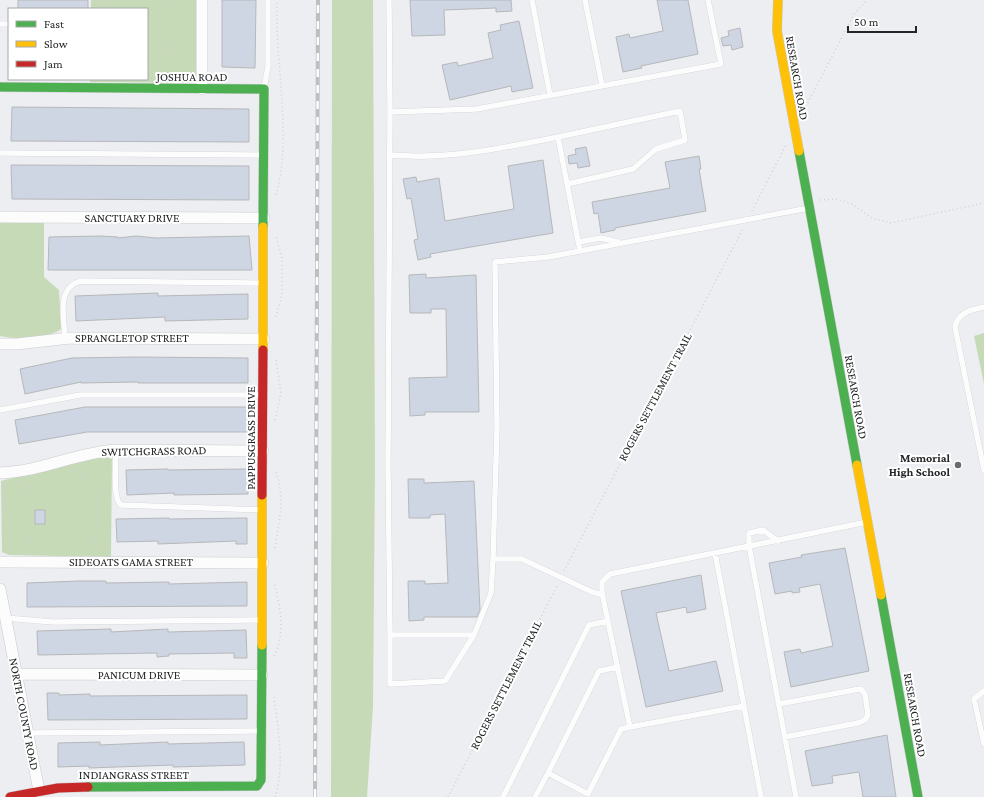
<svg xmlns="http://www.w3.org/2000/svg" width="984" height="797" viewBox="0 0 984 797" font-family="'Crimson Pro',serif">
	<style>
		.green { fill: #c7dab7 }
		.building { fill: #ced5e3; stroke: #b6b8ba }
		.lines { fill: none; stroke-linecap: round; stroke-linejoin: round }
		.lane-casing { stroke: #c9cbce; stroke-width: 6 }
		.street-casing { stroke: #c9cbce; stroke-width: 12 }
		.fast-casing { stroke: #c9cbce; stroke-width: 10 }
		.slow-casing { stroke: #c9cbce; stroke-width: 10 }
		.jam-casing { stroke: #c9cbce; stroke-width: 10 }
		.path { stroke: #d1d1d2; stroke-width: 1.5; stroke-dasharray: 1 3; stroke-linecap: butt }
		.lane { stroke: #fcfcfd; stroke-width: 5.5 }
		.street { stroke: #fcfcfd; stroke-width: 11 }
		.fast { stroke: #4caf50; stroke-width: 9 }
		.slow { stroke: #ffc107; stroke-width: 9 }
		.jam { stroke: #c62828; stroke-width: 9 }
		.rail-casing { stroke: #bdbebe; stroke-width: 4 }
		.rail { stroke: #fff; stroke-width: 2.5; stroke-dasharray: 8; stroke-linecap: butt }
		.poi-dot { fill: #696b6e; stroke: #fff; stroke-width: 1.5 }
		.labels { text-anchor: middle; stroke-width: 4; stroke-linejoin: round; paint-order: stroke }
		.street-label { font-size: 12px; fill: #232527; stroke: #fff }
		.poi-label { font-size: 12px; font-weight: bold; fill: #232527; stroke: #fff; text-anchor: end }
	</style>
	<rect width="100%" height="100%" fill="#eceef1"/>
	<path class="green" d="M91 0H197V80L194 83 90 82V79H147V9H91Z
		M332 0H373L375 465 373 707 367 797H331Z
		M0 223H44V277L59 290 61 329C50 338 14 340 0 336Z
		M984 333V384L974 336Z
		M104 456 112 459 111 557 9 555 2 552 1 481 85 459Z"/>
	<path class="building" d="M18 0H88V9H18Z
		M222 0H256L255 68 222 67Z
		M410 0H511L512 11 496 12V8L444 10 445 35 412 36Z
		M657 0H688L698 54 641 66 642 68 623 72 616 37 629 34 630 38 663 31Z
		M519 21 533 88 512 92 511 86 450 100 442 65 457 62 458 66 493 58 488 33 501 30 500 25Z
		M740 28 743 47 732 50 731 45 723 46 721 38 729 36 728 31Z
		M12 107 249 109V142L11 141Z
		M586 147 590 166 578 168 577 163 569 164 568 156 576 154 575 149Z
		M699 156 701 169H699L706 211 615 228V230L601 233 598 213 594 214 592 202 670 188 665 162Z
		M543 160 553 233 430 254 431 257 418 260 414 240 418 239 411 198 407 199 403 179 416 177 417 182 439 178 445 221 514 209 508 166Z
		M11 165 249 166V200L12 199Z
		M100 236 118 237V238L136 236 156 238 249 236 252 270H48L49 237Z
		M426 274V278L476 275 479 412H425V415L410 416 409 378 447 377 446 309H431V313H410L409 275Z
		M158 293V296L248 294V319L165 321V317L76 321 75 296Z
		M134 357 248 358V383H138V382L81 383V382L25 394 20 369 72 358Z
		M85 407H248V432H87L19 444 15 420Z
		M168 469V470L247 469 248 494 174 495V493L127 495 126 470Z
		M408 479H424V483L474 481 480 610 477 617H424V620L409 621 408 581H425V584L448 583 445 514 430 515V518H409Z
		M35 510H45V524H35Z
		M169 518V519L247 518V544H236V541L158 544V541L117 542 116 519Z
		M845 548 869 671 791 687 784 652 800 649 801 653 833 646 820 584 799 588 800 592 792 593V591L775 594 769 563 802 557 801 555Z
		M701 575 706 609 687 613 686 607 656 613 669 671 716 661 723 691 646 707 621 591Z
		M79 581H106V583L169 582V584L247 582V606L27 607V583Z
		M111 629V632L168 629V632L246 630 247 658H234V653L169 654V656L157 657V653L38 655 37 631Z
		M47 693H59V695L90 694V696L247 695V719L48 720Z
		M887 735 896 797H863L859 772 832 776 833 783 812 786 805 751Z
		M100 742V745L168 742V744L244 742 245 765 173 767V765L89 768V766L58 767V743Z"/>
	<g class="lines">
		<defs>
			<path id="lane" d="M389 0 390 112 477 109 721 64 708 0
				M532 0 550 95
				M585 0 602 85
				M0 24H9
				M264 89 268 66V0
				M390 112 388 464 390 635H474L491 593 493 559 497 428 495 262 548 257 809 208
				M558 137 680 111 685 140 656 149 633 169 567 184
				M0 153 263 155
				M391 155C448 160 502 148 558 137L580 251
				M578 242 601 238 618 242
				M984 307C971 310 958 312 955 327L984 470
				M65 338C64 317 56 289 80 281L261 283
				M0 410 80 395H261
				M116 450C116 462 112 498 121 505L261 510
				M715 553 744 706 630 727 602 593V582L610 574 749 546V533L763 530 778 541
				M493 559H522L592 592 603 595
				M5 618 53 622 260 620
				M390 635V684L445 681 474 635
				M618 667 599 671 548 773 588 794 621 729 630 727
				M984 691 974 699 984 744
				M779 704 854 690 861 689 865 694 868 715 865 720 858 723 785 737
				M744 706 761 797
				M28 733 260 731
				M503 797 589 625 608 621
				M535 797 548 773
				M796 797 749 546 867 522"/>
			<path id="street" d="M202 89V0
				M0 217 264 218
				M0 344H17L70 338 264 339
				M0 473C40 472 74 453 116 450L263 451
				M0 562 263 563
				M0 589 39 791
				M16 674 262 675"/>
			<path id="fast" d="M0 87 264 89 263 227
				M799 151 857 465
				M881 595 918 797
				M88 787 257 786 261 780 262 645"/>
			<path id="slow" d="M778 0 777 31 799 151
				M263 350V227
				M857 465 881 595
				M262 645V495"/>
			<path id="jam" d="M262 495 263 350
				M10 797 58 788 88 787"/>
		</defs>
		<use href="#lane" class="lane-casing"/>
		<use href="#street" class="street-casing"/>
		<use href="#fast" class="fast-casing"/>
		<use href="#slow" class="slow-casing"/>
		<use href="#jam" class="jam-casing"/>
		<path class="path" d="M111 0 112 9
			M166 0C146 26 163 59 192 66
			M100 9 108 0
			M147 59C168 56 189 38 181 16 179 9 176 4 171 0
			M804 110 854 14 867 0
			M276 195C288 152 282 105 279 61 277 41 277 20 277 0
			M820 200 836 199 852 204 872 218 891 223 984 203
			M752 211 786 145
			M276 317 282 295V259L276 236
			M275 420 281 393 276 360
			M71 469C90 480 103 492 99 515 99 521 98 528 95 533 91 541 82 547 75 552
			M85 478V473L89 465
			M16 482C35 491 37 521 29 538 27 543 20 548 16 552
			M18 482 26 481
			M9 483 6 485 7 549 10 552
			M29 495 30 489 36 479
			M93 536 100 552
			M29 539 38 553
			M275 548C279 519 286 498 275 469
			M564 571 744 227
			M274 656C286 633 280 605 274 582
			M274 697C278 729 285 765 275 797
			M448 797 558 584"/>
		<use href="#lane" class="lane"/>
		<use href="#street" class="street"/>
		<use href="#fast" class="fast"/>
		<use href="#slow" class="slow"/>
		<use href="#jam" class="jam"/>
		<defs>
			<path id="rail" d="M315 797 318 0"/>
		</defs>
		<use href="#rail" class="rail-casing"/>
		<use href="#rail" class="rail"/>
	</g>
	<circle class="poi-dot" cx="958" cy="465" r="4"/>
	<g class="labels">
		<g class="street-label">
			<text x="192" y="81">JOSHUA ROAD</text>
			<text transform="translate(797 78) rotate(80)" y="4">RESEARCH ROAD</text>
			<text x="132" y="222">SANCTUARY DRIVE</text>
			<text x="132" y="342">SPRANGLETOP STREET</text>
			<text transform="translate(655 397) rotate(-62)" y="4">ROGERS SETTLEMENT TRAIL</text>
			<text transform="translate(856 397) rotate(80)" y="4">RESEARCH ROAD</text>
			<text transform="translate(251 438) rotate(-90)" y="4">PAPPUSGRASS DRIVE</text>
			<text transform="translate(154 451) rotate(-1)" y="4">SWITCHGRASS ROAD</text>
			<text x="131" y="566">SIDEOATS GAMA STREET</text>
			<text x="139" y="679">PANICUM DRIVE</text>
			<text transform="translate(506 685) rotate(-63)" y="4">ROGERS SETTLEMENT TRAIL</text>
			<text transform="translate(24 714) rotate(79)" y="4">NORTH COUNTY ROAD</text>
			<text transform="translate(915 715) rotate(80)" y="4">RESEARCH ROAD</text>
			<text x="134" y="779">INDIANGRASS STREET</text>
		</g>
		<g class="poi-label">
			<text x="950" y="462">Memorial<tspan x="950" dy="14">High School</tspan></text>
		</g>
	</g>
	<rect x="8" y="8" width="140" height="72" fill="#ffffff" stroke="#a7a8a9"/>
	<rect x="16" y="21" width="20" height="6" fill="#4caf50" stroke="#a7a8a9"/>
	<text x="44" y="28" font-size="12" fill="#232527">Fast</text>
	<rect x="16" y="41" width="20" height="6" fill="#ffc107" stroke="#a7a8a9"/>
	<text x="44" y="48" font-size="12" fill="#232527">Slow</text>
	<rect x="16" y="61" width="20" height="6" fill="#c62828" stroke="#a7a8a9"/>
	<text x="44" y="68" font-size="12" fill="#232527">Jam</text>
	<path d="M848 26v6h68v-6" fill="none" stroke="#232527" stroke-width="2"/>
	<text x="854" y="26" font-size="12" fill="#232527" stroke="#ffffff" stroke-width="3" paint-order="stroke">50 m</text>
</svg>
